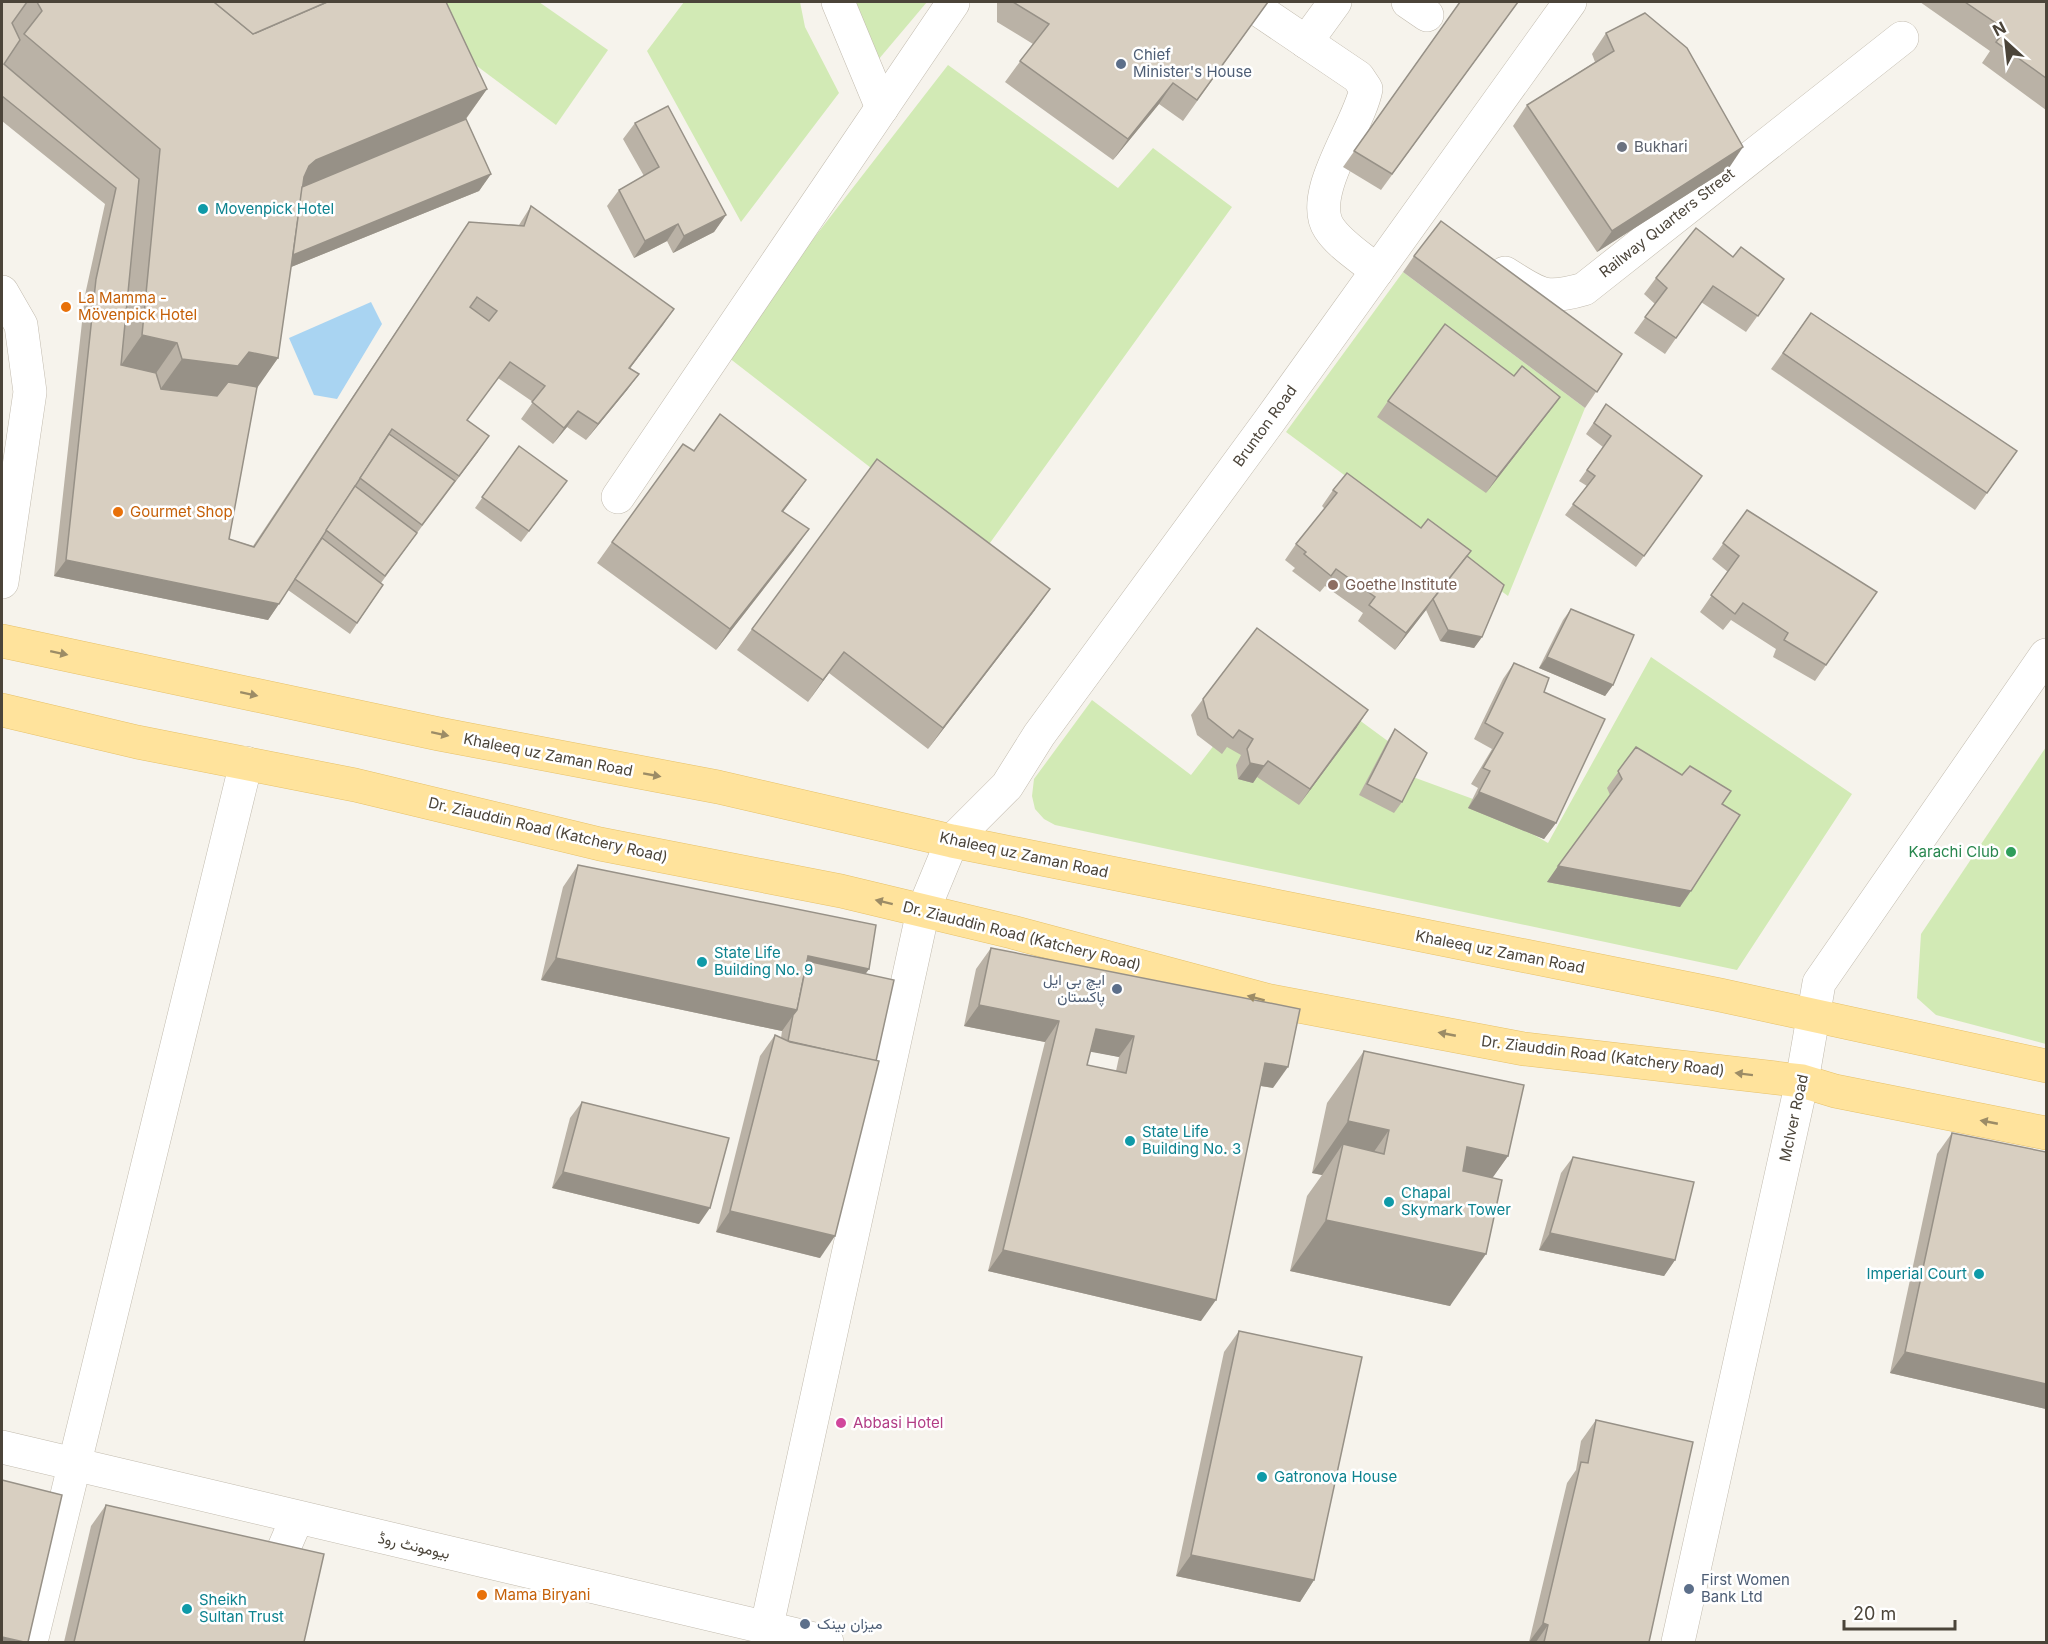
<svg xmlns="http://www.w3.org/2000/svg" width="2048" height="1644" font-family="Inter,Vazirmatn,sans-serif">
<style>
.green{fill:#d2eab5}
.water{fill:#a9d4f2}
.lines{fill:none;stroke-linecap:round;stroke-linejoin:round}
.minor-casing{stroke:#c2bbae;stroke-width:34}
.major-casing{stroke:#e6c16a;stroke-width:34}
.minor{stroke:#fff;stroke-width:33}
.major{stroke:#ffe39c;stroke-width:33}
.wall{fill:#bab2a6;fill-rule:evenodd}
.shaded-wall{fill:#979187}
.building{fill:#d8cfc1;stroke:#979187;stroke-width:1.5;fill-rule:evenodd}
.oneway{fill:#9c8c66}
.service-dot{fill:#5c6f8a;stroke:#fff;stroke-width:2}
.worship-dot{fill:#6b7280;stroke:#fff;stroke-width:2}
.culture-dot{fill:#0f9aa8;stroke:#fff;stroke-width:2}
.food-dot{fill:#e8710a;stroke:#fff;stroke-width:2}
.education-dot{fill:#8d6e63;stroke:#fff;stroke-width:2}
.leisure-dot{fill:#2e9e5b;stroke:#fff;stroke-width:2}
.hotel-dot{fill:#d1479c;stroke:#fff;stroke-width:2}
.labels{text-anchor:middle;stroke-width:5;stroke-linejoin:round;paint-order:stroke}
.service-label{font-size:15px;fill:#4e5e75;stroke:#fff;text-anchor:start}
.worship-label{font-size:15px;fill:#5b616d;stroke:#fff;text-anchor:start}
.culture-label{font-size:15px;fill:#0d838f;stroke:#fff;text-anchor:start}
.street-label{font-size:15px;fill:#4b4439;stroke:#fff}
.food-label{font-size:15px;fill:#c56008;stroke:#fff;text-anchor:start}
.education-label{font-size:15px;fill:#785e54;stroke:#fff;text-anchor:start}
.leisure-label{font-size:15px;fill:#27864d;stroke:#fff;text-anchor:end}
.hotel-label{font-size:15px;fill:#b23c85;stroke:#fff;text-anchor:start}
</style>
<rect width="100%" height="100%" fill="#f6f3ec"/>
<g class="green">
<path d="M396,2H539L608,50L556,125L394,4Z"/>
<path d="M684,2H800L805,27L839,93L741,222L647,51Z"/>
<path d="M849,2H927L878,60Z"/>
<path d="M948,65L1118,188L1153,148L1232,207L982,554L724,354Z"/>
<path d="M1403,272L1585,408L1508,596L1286,432Z"/>
<path d="M1651,657L1852,794L1737,970L1055,825L1044,819L1035,809L1032,796L1034,779L1092,700L1191,775L1279,661L1419,764L1413,777L1473,799L1548,843Z"/>
<path d="M2046,747V1044L1936,1015L1917,998L1921,934Z"/>
</g>
<path class="water" d="M371,302L382,324L337,399L314,395L289,338Z"/>
<g class="lines">
<defs>
<g id="minor">
<path d="M838,2L882,108"/>
<path d="M1247,2L1358,77L1366,89C1359,126 1307,194 1329,228C1340,245 1362,258 1377,271"/>
<path d="M1408,2L1427,15"/>
<path d="M1306,42L1335,2"/>
<path d="M1505,273C1539,294 1543,301 1584,289L1902,38"/>
<path d="M2,292L21,325L30,392L2,582"/>
<path d="M618,497L953,3"/>
<path d="M2,1447L827,1642"/>
<path d="M766,1630L923,911L952,841L1007,786L1039,735L1270,420L1570,2"/>
<path d="M31,1642L246,763"/>
<path d="M261,1642L271,1578L297,1518"/>
<path d="M1678,1642L1802,1081L1819,983L2046,655"/>
</g>
<g id="major">
<path d="M2,641L439,734L718,787L952,841L1720,995L2046,1066"/>
<path d="M2,710L137,742L355,785L600,844L841,891L1012,932L1266,1000L1524,1049L1802,1081L1835,1091L2046,1133"/>
</g>
</defs>
<use href="#minor" class="minor-casing"/>
<use href="#major" class="major-casing"/>
<use href="#minor" class="minor"/>
<use href="#major" class="major"/>
</g>
<g class="wall">
<path d="M2,2H446L487,89L466,119L491,174L479,191L291,267L278,358L257,387L229,539L253,546L469,222L519,225L531,206L674,309L630,368L639,374L627,390L586,440L567,427L553,444L521,419L533,402L498,378L467,420L478,452L417,533L381,583L383,585L350,634L288,590L268,620L54,576L85,295L105,204L2,121Z"/>
<path d="M997,2H1268L1183,121L1159,104L1113,160L1005,82L1033,44L997,22Z"/>
<path d="M1460,2H1518L1381,190L1343,167Z"/>
<path d="M1920,2H2046V110L1982,63L1990,51Z"/>
<path d="M1606,33L1729,168L1597,252L1513,126L1527,105L1595,62L1592,54Z"/>
<path d="M635,123L726,215L714,232L673,253L667,241L634,258L607,206L619,190L644,176L623,139Z"/>
<path d="M1414,256L1622,354L1585,408L1403,272Z"/>
<path d="M1733,257L1784,279L1746,332L1701,302L1665,354L1634,333L1655,304L1644,294L1656,278Z"/>
<path d="M1811,313L2017,451L1975,510L1771,369Z"/>
<path d="M1514,376L1560,397L1548,413L1486,493L1377,417L1388,401Z"/>
<path d="M1606,404L1702,476L1636,567L1565,515L1587,486L1579,481L1603,447L1586,434Z"/>
<path d="M519,446L559,492L521,542L475,508Z"/>
<path d="M694,451L806,480L783,512L794,550L716,650L597,563L612,542Z"/>
<path d="M1333,490L1421,528L1467,556L1482,637L1474,648L1440,641L1426,610L1395,650L1358,621L1363,613L1325,586L1320,592L1292,571L1295,568L1285,560L1296,544L1325,509L1322,506Z"/>
<path d="M1747,510L1877,592L1815,681L1773,657L1776,649L1731,620L1723,630L1700,612L1728,572L1712,559Z"/>
<path d="M1571,609L1613,685L1605,696L1539,668L1563,620Z"/>
<path d="M1035,610L928,749L829,673L808,702L737,650L752,629Z"/>
<path d="M1514,663L1544,692L1556,823L1544,839L1468,808L1478,788L1471,784L1492,749L1474,739L1503,679Z"/>
<path d="M1203,699L1357,727L1299,805L1257,777L1253,783L1238,779L1236,765L1241,755L1227,747L1222,754L1197,735L1191,715Z"/>
<path d="M1395,729L1402,802L1394,813L1359,795L1388,740Z"/>
<path d="M1636,747L1722,804L1680,907L1547,882L1610,795L1607,788Z"/>
<path d="M578,865L869,969L865,974L820,1258L716,1232L760,1056L775,1035L781,1038L782,1031L541,980L563,887Z"/>
<path d="M991,948L1273,1088L1260,1086L1201,1321L988,1271L1045,1042L964,1026L976,969ZM1090,1051L1119,1057L1116,1071L1087,1065Z"/>
<path d="M1364,1051L1508,1156L1492,1178L1450,1306L1290,1271L1307,1196L1322,1175L1312,1173L1327,1103Z"/>
<path d="M582,1102L699,1224L552,1188L570,1118Z"/>
<path d="M1952,1133L2046,1152V1409L1890,1373L1937,1154Z"/>
<path d="M1573,1157L1675,1260L1664,1276L1539,1250L1561,1173Z"/>
<path d="M1239,1331L1314,1580L1300,1602L1176,1576L1224,1352Z"/>
<path d="M1596,1420L1649,1642H1529L1567,1483L1576,1470L1581,1441Z"/>
<path d="M106,1505L304,1642H64L91,1526Z"/>
</g>
<g class="shaded-wall">
<path d="M1173,83L1159,104L1113,160L1128,139Z"/>
<path d="M487,89L454,135L284,206L309,166L316,160Z"/>
<path d="M1743,147L1729,168L1597,252L1612,231Z"/>
<path d="M491,174L479,191L264,278L275,262Z"/>
<path d="M726,215L714,232L673,253L684,236Z"/>
<path d="M678,224L667,241L634,258L645,241Z"/>
<path d="M674,309L663,325L618,384L629,368Z"/>
<path d="M142,335L177,343L145,389L110,381Z"/>
<path d="M249,352L278,358L246,404L149,405L182,359Z"/>
<path d="M639,374L627,390L586,440L598,424Z"/>
<path d="M1560,397L1548,413L1486,493L1497,477Z"/>
<path d="M578,411L567,427L553,444L564,428Z"/>
<path d="M489,436L478,452L447,492Z"/>
<path d="M806,480L791,501L767,532L782,511Z"/>
<path d="M809,529L794,550L716,650L730,629Z"/>
<path d="M66,560L279,604L268,620L54,576Z"/>
<path d="M1050,589L1035,610L928,749L943,728Z"/>
<path d="M1433,599L1426,610L1395,650L1406,633Z"/>
<path d="M1448,630L1482,637L1474,648L1440,641Z"/>
<path d="M844,652L829,673L808,702L823,680Z"/>
<path d="M1547,657L1613,685L1605,696L1539,668Z"/>
<path d="M1368,710L1357,727L1299,805L1310,789Z"/>
<path d="M1268,761L1253,783L1238,779L1250,763Z"/>
<path d="M1479,792L1556,823L1544,839L1468,808Z"/>
<path d="M1558,866L1691,891L1680,907L1547,882Z"/>
<path d="M808,956L869,969L854,990L801,979Z"/>
<path d="M556,958L797,1010L782,1031L541,980Z"/>
<path d="M979,1005L1059,1021L1045,1042L964,1026Z"/>
<path d="M1096,1029L1134,1036L1119,1057L1081,1050Z"/>
<path d="M1265,1063L1288,1067L1273,1088L1250,1084Z"/>
<path d="M1348,1121L1389,1130L1353,1182L1343,1144L1322,1175L1312,1173Z"/>
<path d="M1467,1147L1508,1156L1471,1208L1431,1199Z"/>
<path d="M563,1172L710,1208L699,1224L552,1188Z"/>
<path d="M730,1211L835,1236L820,1258L716,1232Z"/>
<path d="M1326,1220L1486,1254L1450,1306L1290,1271Z"/>
<path d="M1550,1233L1675,1260L1664,1276L1539,1250Z"/>
<path d="M1003,1250L1216,1300L1201,1321L988,1271Z"/>
<path d="M1905,1352L2046,1384V1409L1890,1373Z"/>
<path d="M1191,1555L1314,1580L1300,1602L1176,1576Z"/>
<path d="M1543,1623L1548,1625L1536,1642H1529Z"/>
<path d="M2,1637L24,1642H2Z"/>
</g>
<g class="building">
<path d="M2,2H27L12,23L20,40L4,64L139,179L121,365L156,373L161,389L217,396L228,382L257,387L229,539L254,547L469,222L524,226L531,206L674,309L629,368L639,374L598,424L578,411L564,428L532,402L545,386L510,362L467,420L489,436L459,476L392,429L279,604L66,560L96,279L116,188L2,96ZM477,297L497,311L489,321L470,307Z"/>
<path d="M37,2H214L253,34L327,2H446L487,89L316,160L309,166L304,177L278,358L249,352L238,366L182,359L177,343L142,335L160,149L24,34L42,11Z"/>
<path d="M214,2H327L253,34Z"/>
<path d="M1013,2H1268L1197,100L1173,83L1128,139L1020,61L1049,24Z"/>
<path d="M1460,2H1518L1392,174L1354,151Z"/>
<path d="M1965,2H2046V78L1996,42L2006,30Z"/>
<path d="M1645,13L1687,48L1743,147L1612,231L1527,105L1614,51L1606,33Z"/>
<path d="M668,106L726,215L684,236L678,224L645,241L619,190L659,167L635,123Z"/>
<path d="M466,119L491,174L293,255L302,187Z"/>
<path d="M1441,221L1622,354L1597,392L1414,256Z"/>
<path d="M1696,228L1733,257L1741,247L1784,279L1758,316L1713,286L1676,338L1645,317L1667,288L1656,278Z"/>
<path d="M1811,313L2017,451L1987,493L1783,353Z"/>
<path d="M1445,324L1514,376L1522,366L1560,397L1497,477L1388,401Z"/>
<path d="M1606,404L1702,476L1644,556L1573,504L1595,476L1587,470L1611,436L1594,423Z"/>
<path d="M720,414L806,480L782,511L809,529L730,629L612,542L683,444L694,451Z"/>
<path d="M389,434L455,481L422,525L360,478Z"/>
<path d="M519,446L567,481L529,531L482,497Z"/>
<path d="M877,459L1050,589L943,728L844,652L823,680L752,629Z"/>
<path d="M1347,473L1421,528L1428,519L1471,551L1406,633L1369,605L1375,597L1336,569L1331,576L1304,554L1306,552L1296,544L1337,493L1333,490Z"/>
<path d="M355,486L417,533L385,576L326,530Z"/>
<path d="M1747,510L1877,592L1826,665L1784,640L1788,633L1743,603L1735,614L1711,595L1739,556L1723,543Z"/>
<path d="M322,538L383,585L357,623L295,579Z"/>
<path d="M1467,556L1504,585L1482,637L1448,630L1433,599Z"/>
<path d="M1571,609L1634,635L1613,685L1547,657Z"/>
<path d="M1257,628L1368,710L1310,789L1268,761L1264,766L1250,763L1247,749L1253,739L1239,730L1233,738L1208,718L1203,699Z"/>
<path d="M1514,663L1549,678L1544,692L1605,719L1556,823L1479,792L1490,771L1483,768L1503,733L1485,723Z"/>
<path d="M1395,729L1427,753L1402,802L1367,784Z"/>
<path d="M1636,747L1682,775L1690,766L1731,791L1722,804L1740,815L1691,891L1558,866L1622,779L1618,771Z"/>
<path d="M578,865L876,925L869,969L808,956L797,1010L556,958Z"/>
<path d="M991,948L1300,1009L1288,1067L1265,1063L1216,1300L1003,1250L1059,1021L979,1005ZM1096,1029L1134,1036L1126,1073L1087,1065Z"/>
<path d="M807,961L894,980L876,1061L788,1041L793,1015L797,1010Z"/>
<path d="M775,1035L790,1042L879,1061L835,1236L730,1211Z"/>
<path d="M1364,1051L1524,1085L1508,1156L1467,1147L1463,1171L1502,1180L1486,1254L1326,1220L1343,1144L1384,1154L1389,1130L1348,1121Z"/>
<path d="M582,1102L729,1138L710,1208L563,1172Z"/>
<path d="M1952,1133L2046,1152V1384L1905,1352Z"/>
<path d="M1573,1157L1694,1182L1675,1260L1550,1233Z"/>
<path d="M1239,1331L1362,1357L1314,1580L1191,1555Z"/>
<path d="M1596,1420L1693,1442L1649,1642H1544L1548,1625L1543,1623L1581,1462L1588,1463Z"/>
<path d="M2,1480L62,1495L28,1642H24L2,1637Z"/>
<path d="M106,1505L324,1554L304,1642H74Z"/>
</g>
<defs><path id="oneway-solid" d="M-6-.8H1V-3.2L6.5 0L1 3.2V.8H-6Z" transform="scale(1.5)"/></defs>
<g class="oneway">
<use href="#oneway-solid" transform="translate(59 653) rotate(12)"/>
<use href="#oneway-solid" transform="translate(249 694) rotate(12)"/>
<use href="#oneway-solid" transform="translate(440 734) rotate(12)"/>
<use href="#oneway-solid" transform="translate(652 775) rotate(10)"/>
<use href="#oneway-solid" transform="translate(884 902) rotate(-166)"/>
<use href="#oneway-solid" transform="translate(1256 998) rotate(-165)"/>
<use href="#oneway-solid" transform="translate(1447 1034) rotate(-169)"/>
<use href="#oneway-solid" transform="translate(1744 1074) rotate(-173)"/>
<use href="#oneway-solid" transform="translate(1989 1122) rotate(-169)"/>
</g>
<g class="service-dot">
<circle cx="1121" cy="64" r="6"/>
<circle cx="1117" cy="989" r="6"/>
<circle cx="1689" cy="1589" r="6"/>
<circle cx="805" cy="1624" r="6"/>
</g>
<circle class="worship-dot" cx="1622" cy="147" r="6"/>
<g class="culture-dot">
<circle cx="203" cy="209" r="6"/>
<circle cx="702" cy="962" r="6"/>
<circle cx="1130" cy="1141" r="6"/>
<circle cx="1389" cy="1202" r="6"/>
<circle cx="1979" cy="1274" r="6"/>
<circle cx="1262" cy="1477" r="6"/>
<circle cx="187" cy="1609" r="6"/>
</g>
<g class="food-dot">
<circle cx="66" cy="307" r="6"/>
<circle cx="118" cy="512" r="6"/>
<circle cx="482" cy="1595" r="6"/>
</g>
<circle class="education-dot" cx="1333" cy="585" r="6"/>
<circle class="leisure-dot" cx="2011" cy="852" r="6"/>
<circle class="hotel-dot" cx="841" cy="1423" r="6"/>
<g class="labels">
<g class="service-label">
<text x="1133" y="60">Chief<tspan x="1133" dy="17">Minister's House</tspan></text>
<text x="1105" y="985" text-anchor="end">ایچ بی ایل<tspan x="1105" dy="17">پاکستان</tspan></text>
<text x="1701" y="1585">First Women<tspan x="1701" dy="17">Bank Ltd</tspan></text>
<text x="817" y="1629">میزان بینک</text>
</g>
<g class="worship-label">
<text x="1634" y="152">Bukhari</text>
</g>
<g class="culture-label">
<text x="215" y="214">Movenpick Hotel</text>
<text x="714" y="958">State Life<tspan x="714" dy="17">Building No. 9</tspan></text>
<text x="1142" y="1137">State Life<tspan x="1142" dy="17">Building No. 3</tspan></text>
<text x="1401" y="1198">Chapal<tspan x="1401" dy="17">Skymark Tower</tspan></text>
<text x="1967" y="1279" text-anchor="end">Imperial Court</text>
<text x="1274" y="1482">Gatronova House</text>
<text x="199" y="1605">Sheikh<tspan x="199" dy="17">Sultan Trust</tspan></text>
</g>
<g class="street-label">
<text transform="translate(1667 223) rotate(-38)" y="5">Railway Quarters Street</text>
<text transform="translate(1265 426) rotate(-54)" y="5">Brunton Road</text>
<text transform="translate(548 755) rotate(11)" y="5">Khaleeq uz Zaman Road</text>
<text transform="translate(548 830) rotate(13)" y="5">Dr. Ziauddin Road (Katchery Road)</text>
<text transform="translate(1024 855) rotate(12)" y="5">Khaleeq uz Zaman Road</text>
<text transform="translate(1022 936) rotate(14)" y="5">Dr. Ziauddin Road (Katchery Road)</text>
<text transform="translate(1500 952) rotate(11)" y="5">Khaleeq uz Zaman Road</text>
<text transform="translate(1603 1056) rotate(7)" y="5">Dr. Ziauddin Road (Katchery Road)</text>
<text transform="translate(1794 1118) rotate(-78)" y="5">Mclver Road</text>
<text transform="translate(414 1546) rotate(13)" y="5">بیومونٹ روڈ</text>
</g>
<g class="food-label">
<text x="78" y="303">La Mamma -<tspan x="78" dy="17">Mövenpick Hotel</tspan></text>
<text x="130" y="517">Gourmet Shop</text>
<text x="494" y="1600">Mama Biryani</text>
</g>
<g class="education-label">
<text x="1345" y="590">Goethe Institute</text>
</g>
<g class="leisure-label">
<text x="1999" y="857">Karachi Club</text>
</g>
<g class="hotel-label">
<text x="853" y="1428">Abbasi Hotel</text>
</g>
</g>
<rect width="2048" height="1644" fill="none" stroke="#4b4439" stroke-width="6"/>
<g transform="translate(2006 42) rotate(333)" stroke="#ffffff" stroke-width="4.5" paint-order="stroke">
<path d="M0-4.5L10 22L0 15L-10 22Z" fill="#4b4439"/>
<text y="-9" font-size="16" font-weight="bold" text-anchor="middle" fill="#4b4439">N</text>
</g>
<path d="M1844 1620v9h111v-9" fill="none" stroke="#4b4439" stroke-width="3"/>
<text x="1853" y="1620" font-size="18" fill="#4b4439" stroke="#ffffff" stroke-width="4.5" paint-order="stroke">20 m</text>
</svg>
